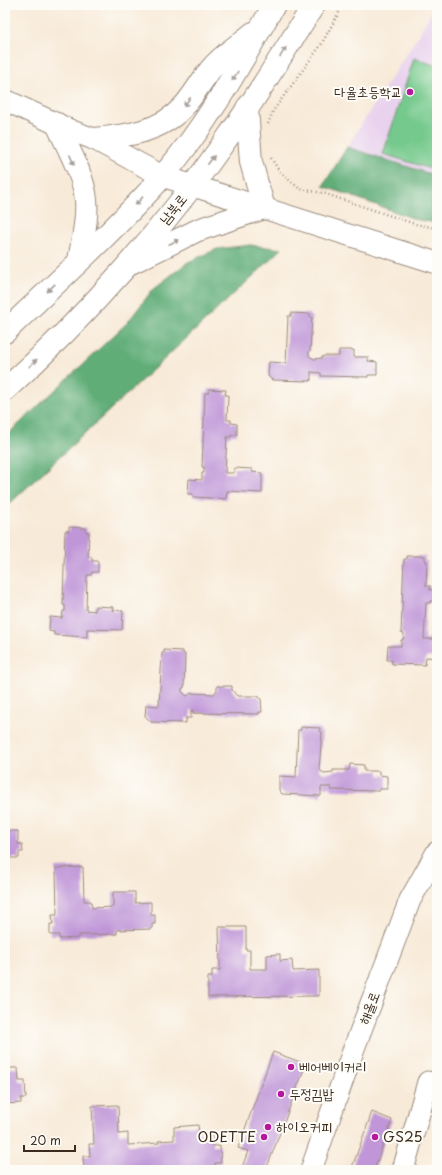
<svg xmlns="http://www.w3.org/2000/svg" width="442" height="1175" font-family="'Playpen Sans','Poor Story',sans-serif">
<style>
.built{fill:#e9d2ee}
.green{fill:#75c98c;stroke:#587a55}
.forest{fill:#60ad78;stroke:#4e6c4b}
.building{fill:#c096d8}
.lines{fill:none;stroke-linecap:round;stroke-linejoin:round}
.minor-casing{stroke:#9a8a7b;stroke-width:23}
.major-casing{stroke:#9a8a7b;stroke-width:24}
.path{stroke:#9a8a7b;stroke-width:2.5;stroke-dasharray:1 3;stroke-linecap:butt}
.minor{stroke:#fff;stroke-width:21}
.major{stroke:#fff;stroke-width:22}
.oneway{fill:#a79f9a}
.poi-dot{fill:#b5179e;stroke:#fdfcf7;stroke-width:1.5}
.labels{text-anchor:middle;stroke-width:4;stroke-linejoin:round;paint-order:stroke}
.poi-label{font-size:14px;fill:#3b2a1e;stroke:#fdfcf7;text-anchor:start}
.street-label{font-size:14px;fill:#3b2a1e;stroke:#fdfcf7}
</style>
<rect width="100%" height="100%" fill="#fdfcf7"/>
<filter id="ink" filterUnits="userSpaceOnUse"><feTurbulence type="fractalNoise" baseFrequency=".025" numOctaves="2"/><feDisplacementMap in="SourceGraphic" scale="8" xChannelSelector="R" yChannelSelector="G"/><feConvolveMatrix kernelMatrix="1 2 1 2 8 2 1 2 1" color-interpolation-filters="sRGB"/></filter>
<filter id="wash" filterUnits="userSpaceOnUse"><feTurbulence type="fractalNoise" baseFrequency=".012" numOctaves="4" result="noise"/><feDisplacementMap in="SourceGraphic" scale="16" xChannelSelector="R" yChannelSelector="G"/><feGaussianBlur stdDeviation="0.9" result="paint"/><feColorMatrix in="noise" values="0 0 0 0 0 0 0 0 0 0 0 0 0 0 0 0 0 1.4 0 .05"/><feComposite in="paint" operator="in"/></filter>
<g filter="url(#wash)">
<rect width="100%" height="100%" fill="#f8ead8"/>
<path class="built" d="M435,5H437V176L347,147L418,36Z"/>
<path class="green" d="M414,58L437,66V171L383,154Z"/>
<g class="forest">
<path d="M347,147L437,176V223L418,220L323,186Z"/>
<path d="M250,245L282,249L5,508V437L128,322L153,289L188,262L217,249Z"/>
</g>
<g id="blocks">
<g class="building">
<path d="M291,313L310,314V317H312L310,351H309V356L314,359L322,358L323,356H339V350H354V357H368V361L377,362V375H368V377L321,376V373L311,372V381L272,380L268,376L269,362L286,363L288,316H291Z"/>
<path d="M209,389L226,390L225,395H228L227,420H231V423L237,424V435H231V437H227L225,473H234V468L252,469V472L262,473V493L227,491L226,499L193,497V494H188L189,479L202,480V473H204V467H202L205,393H208Z"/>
<path d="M69,527L86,528V532H89L88,557H92V561H98V572H92L91,575H87L86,610L95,611V606L113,607L112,610L123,611L122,630L87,629V637L54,635V632L49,631L50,617L62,618L63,611H65V605H63L65,531H69Z"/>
<path d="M407,556H425V561H427L426,586H430V590H437L436,601H430V603H426L424,639H433V635H437V658L426,657L425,665L392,664V660H387L388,646H401V640H403L404,634L401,633L404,559H407Z"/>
<path d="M164,650L183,651V654H185L184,688H182V692L187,696L191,693L214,694L217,690V686H232V690L237,696H259V698L261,699L262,712H259V714L193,713V710H191V718H186V723L151,722L145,716L146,705L159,706L162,653H164Z"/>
<path d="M301,727L320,728V731L322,732L319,770L324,773L333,772V770H349L350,764L364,765V771H379V775L387,776V789H379V791L331,790V787H321V796L282,794L279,790V776L296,777L298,730H301Z"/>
<path d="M5,831H18V844H22L23,852H19V858H5Z"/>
<path d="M83,867L84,901H91L92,908L113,907V892H135V903L151,902V915H155V924H152V929L117,930V934L79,935V938L59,939V935H50V924H53L52,915H57L56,868Z"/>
<path d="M219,927H246V950H250V969H267V955L280,954V961L292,960L293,971L319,970V996L208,997V977H212V970H220Z"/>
<path d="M273,1052L306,1064L266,1170H241L248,1151L238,1148Z"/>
<path d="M5,1068H18L19,1081H25L26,1098H21V1103L5,1104Z"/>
<path d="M118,1105L119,1134L128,1133V1145L159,1143L158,1141L174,1140V1127L198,1125L199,1134L213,1133V1146H220L221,1163H215V1168L176,1170H84L83,1156H90L89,1144H94L92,1106Z"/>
<path d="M372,1112L392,1120L376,1165L374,1170H351Z"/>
</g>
</g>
</g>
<g filter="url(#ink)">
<use href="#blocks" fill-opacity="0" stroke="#9a8a7b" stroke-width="1"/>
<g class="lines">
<defs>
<g id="minor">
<path d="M5,100L72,131L94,139L162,176L437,263"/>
<path d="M311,1170L353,1051L410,900L437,852"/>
<path d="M403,1170L428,1082"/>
</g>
<g id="major">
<path d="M57,124C67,146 84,176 86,200C88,220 82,241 79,261"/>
<path d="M94,139C126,136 161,132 184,106C194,95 201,81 211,69C222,55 239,45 253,33"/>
<path d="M133,262L198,230L264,208L251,162L247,108"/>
<path d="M5,332C58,281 113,232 162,177C207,125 240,65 274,5"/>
<path d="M5,390C86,317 166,226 228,137C259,94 285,49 314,5"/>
</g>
</defs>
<use href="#minor" class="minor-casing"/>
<use href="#major" class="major-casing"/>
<g class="path">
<path d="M268,124L273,111L321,45L343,5"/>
<path d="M271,158L280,172L300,189L323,193L415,224L437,228"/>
</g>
<use href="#minor" class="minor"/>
<use href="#major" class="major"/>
</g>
<defs><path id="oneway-solid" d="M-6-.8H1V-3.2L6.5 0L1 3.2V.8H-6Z"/></defs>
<g class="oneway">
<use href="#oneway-solid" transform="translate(283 52) rotate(-58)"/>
<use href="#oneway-solid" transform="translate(235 76) rotate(122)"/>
<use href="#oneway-solid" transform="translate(187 102) rotate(127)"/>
<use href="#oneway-solid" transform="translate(72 160) rotate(67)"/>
<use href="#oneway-solid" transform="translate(211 160) rotate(-53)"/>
<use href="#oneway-solid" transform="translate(139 201) rotate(133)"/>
<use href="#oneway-solid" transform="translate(174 242) rotate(-25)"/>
<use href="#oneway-solid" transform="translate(51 288) rotate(136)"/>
<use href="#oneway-solid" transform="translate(33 363) rotate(-45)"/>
</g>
</g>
<g class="poi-dot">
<circle cx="410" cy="92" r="4"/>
<circle cx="291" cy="1067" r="4"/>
<circle cx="281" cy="1094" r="4"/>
<circle cx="268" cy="1127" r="4"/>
<circle cx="264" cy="1137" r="4"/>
<circle cx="375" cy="1137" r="4"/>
</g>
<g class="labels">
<g class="poi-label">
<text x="402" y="97" text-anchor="end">다율초등학교</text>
<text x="299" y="1072">베어베이커리</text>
<text x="289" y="1099">두정김밥</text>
<text x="276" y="1132">하이오커피</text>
<text x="256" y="1142" text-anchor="end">ODETTE</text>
<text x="383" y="1142">GS25</text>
</g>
<g class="street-label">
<text transform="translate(173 209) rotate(-51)" y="5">남북로</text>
<text transform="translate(369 1008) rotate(-69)" y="5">해올로</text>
</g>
</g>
<rect width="442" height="1175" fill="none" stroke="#fdfcf7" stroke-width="20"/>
<path d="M24 1145v6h51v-6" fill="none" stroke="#3b2a1e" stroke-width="2"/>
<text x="30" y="1145" font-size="12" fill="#3b2a1e" stroke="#fdfcf7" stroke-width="3" paint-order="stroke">20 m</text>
</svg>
